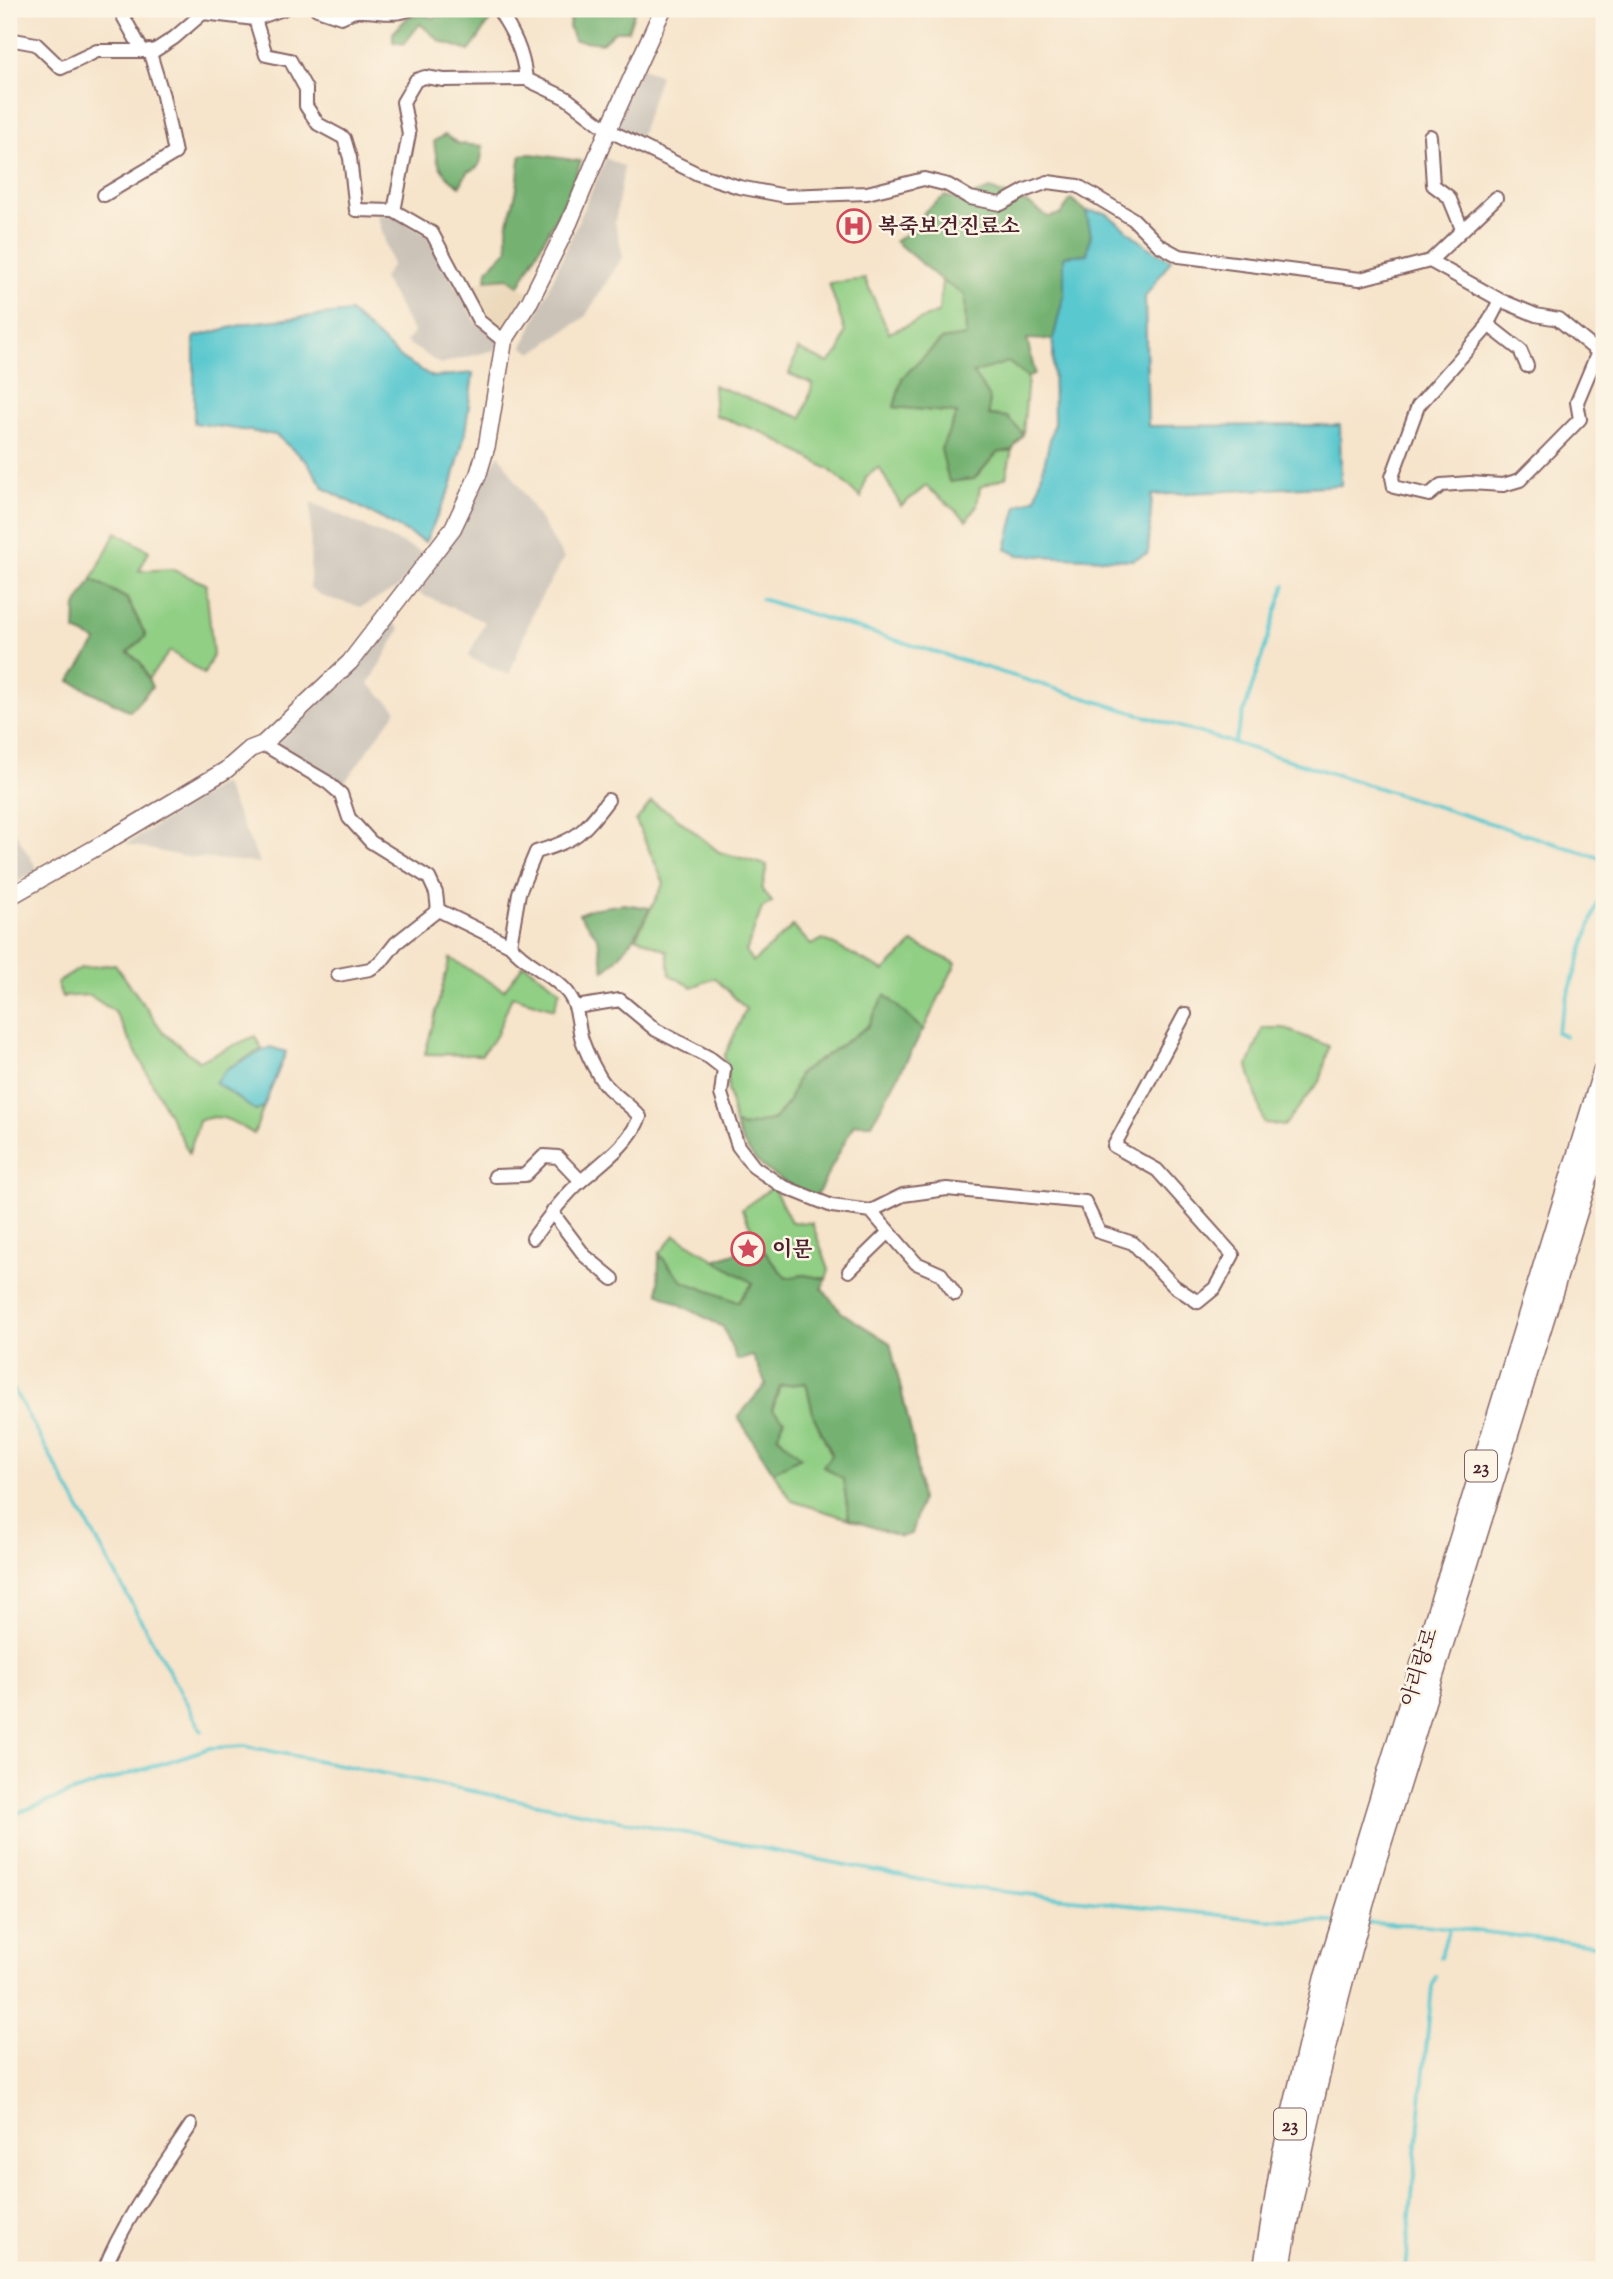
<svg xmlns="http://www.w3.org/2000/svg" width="1613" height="2279" font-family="'Sorts Mill Goudy','Noto Serif KR',serif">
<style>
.built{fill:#ecd8ba}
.industrial{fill:#cbc3b8}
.green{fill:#91cf85;stroke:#6e7758;stroke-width:2}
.forest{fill:#74b272;stroke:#5f684e;stroke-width:2}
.water{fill:#5ac8cf;stroke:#52747d;stroke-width:2}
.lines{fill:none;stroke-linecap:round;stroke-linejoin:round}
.stream{stroke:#5ac8cf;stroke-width:3.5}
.minor-casing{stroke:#866463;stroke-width:16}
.tertiary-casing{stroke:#866463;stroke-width:19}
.trunk-casing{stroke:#866463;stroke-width:24}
.minor{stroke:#fff;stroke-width:12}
.tertiary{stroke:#fff;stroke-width:16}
.trunk{stroke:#fff;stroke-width:21}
.labels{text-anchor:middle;stroke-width:5;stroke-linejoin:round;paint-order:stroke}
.shield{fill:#fcf5e5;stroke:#7f5f63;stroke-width:2}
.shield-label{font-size:19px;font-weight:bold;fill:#4a1f2b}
.poi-label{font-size:21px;font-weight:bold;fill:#4a1f2b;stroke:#fcf5e5;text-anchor:start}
.street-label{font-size:21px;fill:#4a1f2b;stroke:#fcf5e5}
</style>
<rect width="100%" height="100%" fill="#fcf5e5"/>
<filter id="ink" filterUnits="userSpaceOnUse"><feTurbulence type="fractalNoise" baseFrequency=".0143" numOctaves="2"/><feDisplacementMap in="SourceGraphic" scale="14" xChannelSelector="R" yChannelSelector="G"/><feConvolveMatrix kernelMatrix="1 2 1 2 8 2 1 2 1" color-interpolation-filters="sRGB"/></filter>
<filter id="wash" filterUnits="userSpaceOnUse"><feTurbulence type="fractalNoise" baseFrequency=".00686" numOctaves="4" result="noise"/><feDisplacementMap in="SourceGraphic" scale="28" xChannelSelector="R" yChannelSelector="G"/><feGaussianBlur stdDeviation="1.57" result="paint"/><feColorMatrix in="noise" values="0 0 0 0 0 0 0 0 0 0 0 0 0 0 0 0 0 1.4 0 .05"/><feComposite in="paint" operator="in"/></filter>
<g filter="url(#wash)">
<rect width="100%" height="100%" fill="#f6e4cb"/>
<path class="built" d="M508,278L528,293L503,334L482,318L467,286L486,280Z"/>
<g class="industrial">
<path d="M640,67L660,75L640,137H634L613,128Z"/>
<path d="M606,158L624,167L615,223L623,256L585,317L532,353L523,347Z"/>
<path d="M377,215H395L428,236L477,324L503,334L495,350L440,364L406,342L414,333L383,278L392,265Z"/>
<path d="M499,454L564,558L533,612L509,675L468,657L485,622L418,593Z"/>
<path d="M311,502L423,553L398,588L361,607L324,597L310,588Z"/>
<path d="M390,620L400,629L369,684L397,710L342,786L276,744L349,676Z"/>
<path d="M223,783L260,863L186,857L126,844Z"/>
<path d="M9,823L38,870L9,886Z"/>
</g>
<g class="green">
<path d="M865,279L889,333L939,312L942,281L965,295L966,336L941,340L902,378L894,407L958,413L941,449L974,479L997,453L1012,450L1006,477L980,487L977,505L967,520L926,486L901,506L879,467L866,477L861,498L830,470L764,433L715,415L713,385L802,418L813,384L789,374L798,349L828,363L840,351L845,332L829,283Z"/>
<path d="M1008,361L1028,377L1023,434L1007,417L989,415L972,373Z"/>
<path d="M116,532L149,551L139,571L171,569L206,584L213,655L204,674L170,651L148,679L141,663L128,652L146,636L128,599L92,579Z"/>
<path d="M651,802L671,813L719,852L767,865L762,890L772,902L762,908L746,952L753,962L793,926L811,945L823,939L884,971L913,943L956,963L923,1030L885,995L867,1027L799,1074L789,1101L774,1119L743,1127L735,1124L728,1090V1069L724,1057L746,1009L715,978L692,987L670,975L667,951L636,937L664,883L636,821Z"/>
<path d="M450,958L504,990L524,964L560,990L554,1009L512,996L496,1036L481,1055L425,1054Z"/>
<path d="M115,964L164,1033L199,1061L255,1036L262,1049L228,1068L256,1111L264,1106L254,1134C234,1123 222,1111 199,1121L189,1153L115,1012L89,995L62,997L57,983L81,968Z"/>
<path d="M1263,1028H1283L1329,1046L1321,1079L1284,1126L1264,1123L1248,1066Z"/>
<path d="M773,1187L791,1222L812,1223L829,1270L826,1279L804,1275L786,1278L759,1245L742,1209Z"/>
<path d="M675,1235L753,1283L738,1302L682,1281L659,1254Z"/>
<path d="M806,1383L814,1417L843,1479L849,1519L792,1501L773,1472L800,1456C770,1435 768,1419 780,1385Z"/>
</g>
<g class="forest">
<path d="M460,9H491L493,17C482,28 479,41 469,51L440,41L420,24L404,44L393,42V33L409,16L426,15L434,18Z"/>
<path d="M572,9H635L628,31H615L602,43L574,40L569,27Z"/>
<path d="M445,135L459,144L483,146C481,161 482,168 467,172L460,186C441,174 436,163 434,141Z"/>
<path d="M531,154L581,161L568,195L519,286L508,278L486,280L487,270L508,249C504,220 512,214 517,188C519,177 518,166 521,155Z"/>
<path d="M990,189L1029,204L1048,217L1061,214L1071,199L1086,211L1091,234L1087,254L1064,256V294L1053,340L1027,339L1035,373L1028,377L1008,362L973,373L989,396V415L1007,417L1023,434L1012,450L997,453L974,479L949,482L941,449L957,413L894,407L902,378L941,340L966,336L965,295L942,281L895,241L918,226L925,211L945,196L960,200Z"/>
<path d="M92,579L127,599L146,636L128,652L141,663L152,687L130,711L70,681L97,641L75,631L76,606Z"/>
<path d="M624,904L650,908C638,933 625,953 604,971L598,938L579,914L590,909Z"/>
<path d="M885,995L923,1030L872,1124H854L816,1197C779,1180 748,1166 735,1124L743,1127L774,1119L789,1101L799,1074L867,1027Z"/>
<path d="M759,1245L786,1278L804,1275L826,1279L822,1288L841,1312L890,1343L913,1440L921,1500L911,1534L901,1537L849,1519L843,1479L823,1466L832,1454L814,1417L806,1383L780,1386L772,1409L784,1420L777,1436L801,1457L773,1472L738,1417L766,1384L753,1356L737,1360L723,1327L658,1293L659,1254L682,1281L738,1302L753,1283L714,1260Z"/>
</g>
<g class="water">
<path d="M1086,211L1106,213L1149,248L1171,260L1145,297L1148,426L1340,425L1341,485L1152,495L1148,553L1132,560L1018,555L1006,549L1017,506L1036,498L1054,423L1053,340L1064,294V256L1087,254L1091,234Z"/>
<path d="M350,312L401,358L433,377L473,373L465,434L451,487L425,542L324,488L307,462L276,435L194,423V337L249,323Z"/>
<path d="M270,1047L286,1052L264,1106L256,1111L215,1082L228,1068Z"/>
</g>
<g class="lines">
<g class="stream">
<path d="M761,599L1302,764L1604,859"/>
<path d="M1234,743L1285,585"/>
<path d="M1565,1036L1556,1032L1604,883"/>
<path d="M9,1381L202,1731"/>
<path d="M9,1816L76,1791L210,1748L245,1746L952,1886L1266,1920L1334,1922"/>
<path d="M1367,1923L1425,1925L1604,1946"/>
<path d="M1440,1958L1449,1928"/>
<path d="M1405,2270L1432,1987L1436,1976"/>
</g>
</g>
</g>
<g filter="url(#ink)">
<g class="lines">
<defs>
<g id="minor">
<path d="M119,9L142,50"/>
<path d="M317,9L341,17C346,15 352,11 358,11C377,10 393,17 411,9"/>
<path d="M498,9C513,32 523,51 526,79L566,98L608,130L698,174L739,187L786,196L867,193L924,179L948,185L970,198L1001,204L1026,190L1048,182L1078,186L1133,219L1159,245L1179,256L1360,279L1430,261L1500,300L1536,315L1558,319L1598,352L1577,402L1580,419L1520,480L1503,485L1470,483L1441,485L1429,495L1394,487L1392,477L1418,406L1484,331L1500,300"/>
<path d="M255,19L283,9"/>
<path d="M9,23L10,9"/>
<path d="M9,39L36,44L61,68L97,51H154L174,38L203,13L255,19L266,55L290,60L306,89V106L318,124L344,138L350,158L356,210L394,211L432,233L479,321L504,341"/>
<path d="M1430,136L1433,185L1449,197L1462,229"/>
<path d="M104,195L175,153L163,96L149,50"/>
<path d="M394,211L409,134L403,102L416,80L425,77L444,80L526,79"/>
<path d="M1430,261L1496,198"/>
<path d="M1487,324L1520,350L1527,366"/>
<path d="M263,744L327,782L341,794L349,818L371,842L429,878L436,893L438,910L510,945C526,965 552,973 568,993C579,1008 577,1023 582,1040C586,1051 592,1064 598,1074C606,1091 628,1102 640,1117C629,1144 604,1161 582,1180C563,1197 548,1218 533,1238"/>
<path d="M510,945L519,893L536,852C577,840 583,833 608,800"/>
<path d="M338,975L370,969L381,962L396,943L438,910"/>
<path d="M576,1007L620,1000L656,1030L710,1058L724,1069L721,1094L738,1146L754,1167L782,1186L832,1206L871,1211L903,1195L947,1189L1085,1202L1099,1232L1133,1243L1174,1286L1198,1302L1215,1288L1233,1255L1157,1170L1114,1146L1185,1014"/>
<path d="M495,1176L525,1175L544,1156L558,1157L581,1181"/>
<path d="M871,1211L916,1263L941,1274L955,1294"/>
<path d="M552,1212L585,1256L613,1279"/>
<path d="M849,1271L889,1232"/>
<path d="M104,2270C125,2218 160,2172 191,2125"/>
</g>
<path id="tertiary" d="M9,897L104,843L226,770L250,749L263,744L350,662L453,528L478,475L487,445L504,341L530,301L569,223L608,130L663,9"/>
<g id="trunk">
<path d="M1264,2270L1283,2155L1325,1979L1604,1071"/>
<path d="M1279,2270C1303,2132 1336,1996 1375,1861L1604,1123"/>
</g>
</defs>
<use href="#minor" class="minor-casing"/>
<use href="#tertiary" class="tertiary-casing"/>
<use href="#trunk" class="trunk-casing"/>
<use href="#minor" class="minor"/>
<use href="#tertiary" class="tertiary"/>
<use href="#trunk" class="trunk"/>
</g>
</g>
<defs>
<symbol id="hospital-ring" viewBox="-11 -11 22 22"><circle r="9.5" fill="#fcf5e5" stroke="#d1495b" stroke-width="1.5"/><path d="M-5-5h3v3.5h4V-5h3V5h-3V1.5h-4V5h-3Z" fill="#d1495b"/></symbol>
<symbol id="sight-ring" viewBox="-11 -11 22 22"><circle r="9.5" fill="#fcf5e5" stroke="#d1495b" stroke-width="1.5"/><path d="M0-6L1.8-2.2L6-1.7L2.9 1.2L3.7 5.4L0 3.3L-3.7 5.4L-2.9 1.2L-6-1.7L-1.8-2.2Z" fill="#d1495b"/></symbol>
</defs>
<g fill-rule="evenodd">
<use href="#hospital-ring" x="835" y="207" width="38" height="38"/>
<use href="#sight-ring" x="729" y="1230" width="38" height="38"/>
</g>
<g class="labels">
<g class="shield">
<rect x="1465" y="1450.5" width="32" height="31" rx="5"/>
<rect x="1274" y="2108.5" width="32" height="31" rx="5"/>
</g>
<g class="shield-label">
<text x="1481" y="1473">23</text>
<text x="1290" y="2131">23</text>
</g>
<g class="poi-label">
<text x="878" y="233">복죽보건진료소</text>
<text x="772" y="1256">이문</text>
</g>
<g class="street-label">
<text transform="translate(1419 1667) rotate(-73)" y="7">아리랑로</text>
</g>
</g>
<rect width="1613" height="2279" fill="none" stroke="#fcf5e5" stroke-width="35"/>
</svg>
